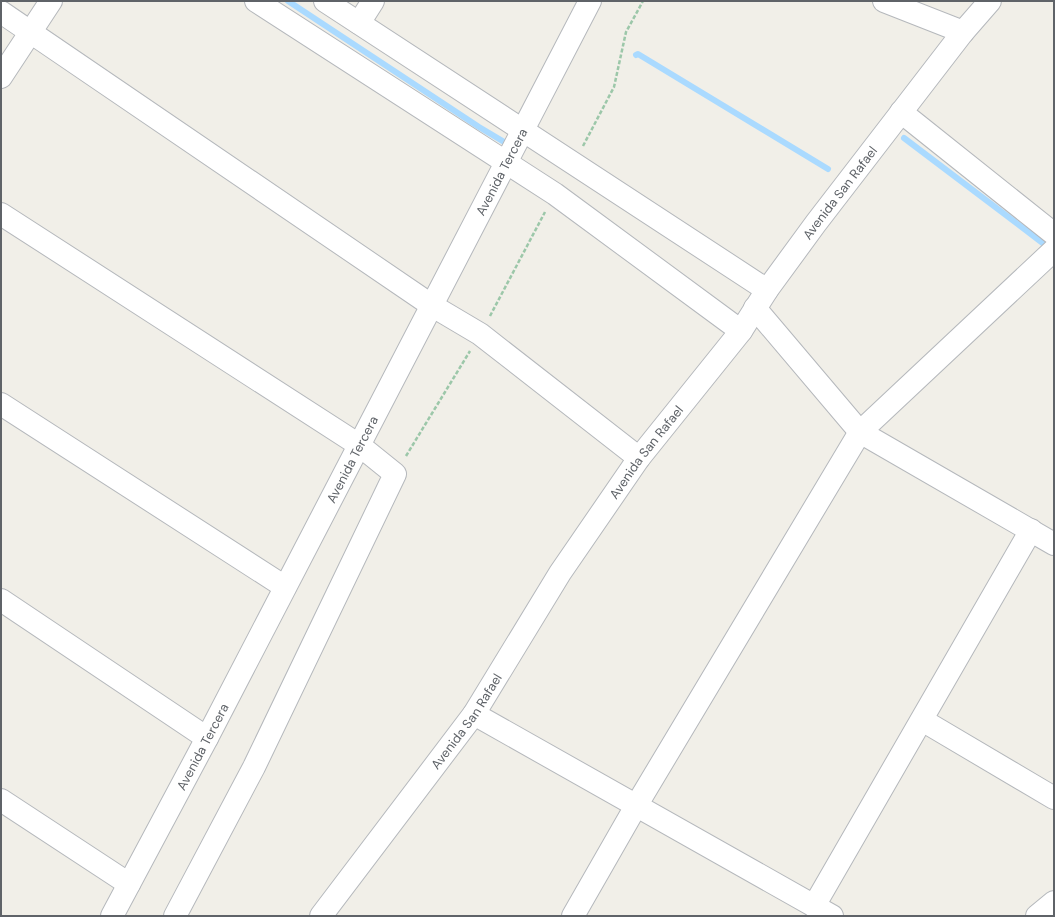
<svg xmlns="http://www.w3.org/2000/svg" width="1055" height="917" font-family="'DM Sans',sans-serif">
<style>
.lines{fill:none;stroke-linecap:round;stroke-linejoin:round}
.stream{stroke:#aadaff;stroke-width:6}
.minor-casing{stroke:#b5b8bc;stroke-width:24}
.path{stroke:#9cc7a9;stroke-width:2.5;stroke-dasharray:4 2;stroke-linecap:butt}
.minor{stroke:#fff;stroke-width:22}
.labels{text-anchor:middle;stroke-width:3;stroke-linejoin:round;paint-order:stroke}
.street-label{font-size:13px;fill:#5f6368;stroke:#fff}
</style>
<rect width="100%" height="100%" fill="#f1efe8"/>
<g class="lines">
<g class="stream">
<path d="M288,1L479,127L509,145"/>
<path d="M636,55L638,54L828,169"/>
<path d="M904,138L1044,244"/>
</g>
<defs>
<g id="minor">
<path d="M256,1L555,194L741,331"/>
<path d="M325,1L767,290"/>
<path d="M884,1L963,32"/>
<path d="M1,12L431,305L480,334L639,458"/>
<path d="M359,23L373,1"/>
<path d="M1,77L51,1"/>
<path d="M901,112L1054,234"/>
<path d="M1,214L359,445L395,474L254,767L175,916"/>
<path d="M755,308L860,432L1054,544"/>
<path d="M1,404L285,587"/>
<path d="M1,600L207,738"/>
<path d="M474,714L832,916"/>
<path d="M922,720L1054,798"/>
<path d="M1,800L129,884"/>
<path d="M814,906L1031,530"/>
<path id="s1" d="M112,916L207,738L590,1"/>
<path id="s2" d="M321,916L474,714L560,573L639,458L741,331L767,290L816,223L963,32L990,1"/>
<path d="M573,916L636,806L860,432L1054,250"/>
<path d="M1037,916L1054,902"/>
</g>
</defs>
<use href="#minor" class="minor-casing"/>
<g class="path">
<path d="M583,146L614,87L626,32L643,1"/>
<path d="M490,316L545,212"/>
<path d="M406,456L470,351"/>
</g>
<use href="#minor" class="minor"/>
</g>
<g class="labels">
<g class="street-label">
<text dy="5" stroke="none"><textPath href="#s1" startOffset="840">Avenida Tercera</textPath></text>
<text dy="5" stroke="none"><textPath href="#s2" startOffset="891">Avenida San Rafael</textPath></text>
<text dy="5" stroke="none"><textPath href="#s2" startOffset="567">Avenida San Rafael</textPath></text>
<text dy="5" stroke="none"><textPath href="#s1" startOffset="516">Avenida Tercera</textPath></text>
<text dy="5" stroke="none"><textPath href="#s2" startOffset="243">Avenida San Rafael</textPath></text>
<text dy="5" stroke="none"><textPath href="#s1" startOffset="192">Avenida Tercera</textPath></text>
</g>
</g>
<rect width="1055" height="917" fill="none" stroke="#5f6368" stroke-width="4"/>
</svg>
